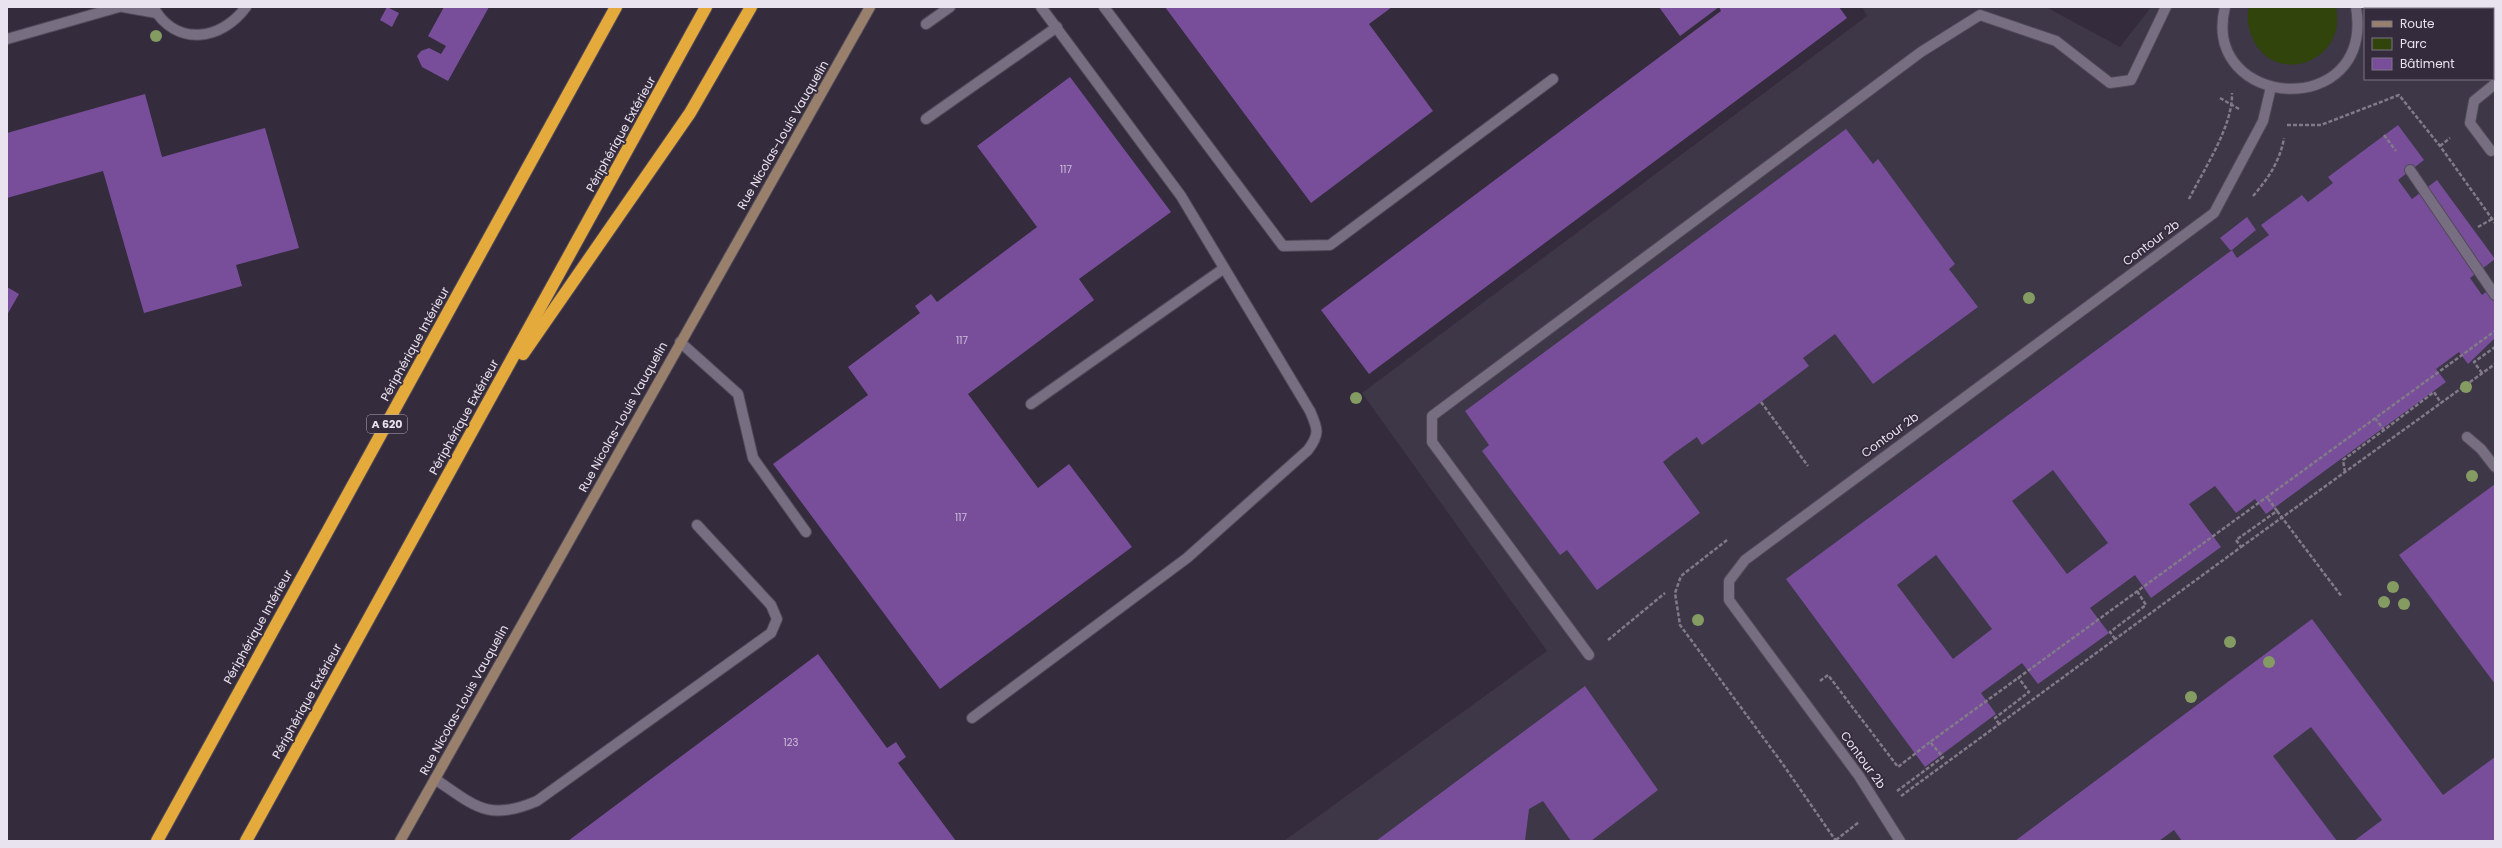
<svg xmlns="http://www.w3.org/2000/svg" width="2502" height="848" font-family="Poppins,sans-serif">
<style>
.education{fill:#3d3747;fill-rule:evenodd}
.green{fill:#30440c}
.water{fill:#001f2f}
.building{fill:#784e9a;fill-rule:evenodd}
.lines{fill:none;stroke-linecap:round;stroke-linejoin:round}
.lane-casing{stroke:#514958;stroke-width:12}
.street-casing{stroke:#514958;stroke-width:12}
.secondary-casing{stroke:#514958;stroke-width:12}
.highway-casing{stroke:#514958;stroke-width:14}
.path{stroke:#827a89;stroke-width:2.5;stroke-dasharray:4 2;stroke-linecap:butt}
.lane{stroke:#786e82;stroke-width:10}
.street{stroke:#786e82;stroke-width:10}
.secondary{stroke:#98806d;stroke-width:10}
.highway{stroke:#e4aa3b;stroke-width:12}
.path-bridge{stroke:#827a89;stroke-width:2.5;stroke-dasharray:4 2;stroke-linecap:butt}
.tree{fill:#849b62}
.labels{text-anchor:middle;stroke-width:3.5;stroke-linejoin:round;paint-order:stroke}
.number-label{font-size:10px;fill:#cdbeda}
.shield{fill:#342b3c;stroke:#b3acb9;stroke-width:1}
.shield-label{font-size:11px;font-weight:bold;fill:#e9e3ef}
.street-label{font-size:12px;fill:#e9e3ef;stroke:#342b3c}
</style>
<rect width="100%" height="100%" fill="#342b3c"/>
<path class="education" d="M1862,7H2046L2120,47L2151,7H2495V841H1284L1547,651L1362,393L1867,16ZM2365,9H2493V79H2365Z"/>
<g class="green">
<path d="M2249,7H2336C2348,65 2269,88 2251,34C2248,26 2246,16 2249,7Z"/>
<path d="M2404,7H2495V67L2493,68V9H2406Z"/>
</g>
<path class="water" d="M2467,7H2495V44L2493,41V9H2469Z"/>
<g class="building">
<path d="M387,7L399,13L392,27L380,20Z"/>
<path d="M444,7H489L448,81L422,67L417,56L421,51L429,48L441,54L446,46L428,36Z"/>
<path d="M1165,7H1392L1369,24L1433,111L1311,203Z"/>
<path d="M1659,7H1839L1847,18L1369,374L1321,310L1721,11L1719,7L1680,36Z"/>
<path d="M1070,77L1171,212L1079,279L1094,300L968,394L1038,488L1069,464L1132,547L940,689L773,464L868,395L848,367L920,313L915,306L931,294L937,302L1037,227L977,146Z"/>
<path d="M145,94L162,157L265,128L299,248L236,265L242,286L144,313L103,171L7,198V133Z"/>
<path d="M2398,125L2424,160L2398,180L2412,199L2437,180L2495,259L2470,278L2482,295L2495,285V338L2468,364L2459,352L2436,369L2446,382L2266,514L2255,499L2236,513L2215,486L2189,504L2221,547L2151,598L2135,575L2090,608L2109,633L2038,684L2022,663L1981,693L1996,714L1925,767L1786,579L2232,250L2237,258L2269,235L2261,225L2302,195L2308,202L2333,183L2328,177ZM2053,470L2108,543L2067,574L2012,501ZM1936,555L1992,629L1953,659L1897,585Z"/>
<path d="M1846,129L1873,164L1878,159L1955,264L1949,269L1978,307L1873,384L1835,334L1803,358L1809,366L1761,402L1702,445L1697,437L1673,454L1663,462L1700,513L1597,590L1567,550L1560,555L1482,451L1489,445L1465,411Z"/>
<path d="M2247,217L2256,230L2232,250H2230L2220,238Z"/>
<path d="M7,287L19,294L7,315Z"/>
<path d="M2495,484V684L2399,555Z"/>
<path d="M2312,619L2443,795L2495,757V841H2354L2382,820L2311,727L2273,756L2337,841H2182L2174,830L2159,841H2015Z"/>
<path d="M818,654L887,748L896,742L906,757L898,763L956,841H568Z"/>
<path d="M1585,686L1658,790L1591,841H1571L1543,801L1529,809L1525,841H1376Z"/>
</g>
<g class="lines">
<defs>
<g id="lane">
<path d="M1104,7L1283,246L1330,245L1553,79"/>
<path d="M2225,7C2200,110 2375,122 2356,7"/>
<path d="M926,24L950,7"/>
<path d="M926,119L1057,27"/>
<path d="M680,342L738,394L753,458L806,532"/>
<path d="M1031,404L1223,269"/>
<path d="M2467,437L2481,449L2495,467"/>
<path d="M1589,655L1432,442V416L1921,52L1980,15L2056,41L2110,83L2131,80L2166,7"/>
<path d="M972,718L1187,558L1308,450C1320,434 1318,429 1310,411L1181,196L1041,7"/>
<path d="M435,779C475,806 488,822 537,801L771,633L777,619L771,605L697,525"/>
<path d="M1900,841L1859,776L1729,600V581L1745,560L2214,213L2263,121L2271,87"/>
</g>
<g id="street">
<path d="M123,7L157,13"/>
<path d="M153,7C176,47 221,41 246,7"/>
<path d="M7,39L119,7"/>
<path d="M2491,151L2470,123L2474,101L2495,84"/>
<path d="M2410,170L2495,295"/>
</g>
<path id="secondary" d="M400,841L870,7"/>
<g id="highway">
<path d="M523,354L690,113L751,7"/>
<path d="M157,841L616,7"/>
<path d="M246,841L706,7"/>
</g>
</defs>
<use href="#lane" class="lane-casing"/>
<use href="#street" class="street-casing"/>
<use href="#secondary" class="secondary-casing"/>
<use href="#highway" class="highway-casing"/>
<g class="path">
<path d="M2220,98L2239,109"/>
<path d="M2287,125H2321L2399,95L2440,146L2495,223"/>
<path d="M2384,135L2396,151"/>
<path d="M2440,146L2450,138"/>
<path d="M2253,196C2268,179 2280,161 2284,138"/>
<path d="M2189,199C2204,169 2233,126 2232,93"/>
<path d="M2478,227L2492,219"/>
<path d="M2482,373L2474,362L2495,347"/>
<path d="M1761,402L1808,466"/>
<path d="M2375,418L2384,430L2434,392L2441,403"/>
<path d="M2345,472L2343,460L2384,430"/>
<path d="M1727,540L1681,576L1675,593L1680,625L1782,763L1836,841"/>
<path d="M2241,547L2495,364"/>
<path d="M2115,639L2110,632L2146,605L2137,591"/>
<path d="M1608,640L1665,593"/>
<path d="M1820,681L1828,675L1898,767L1930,742"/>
<path d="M1999,724L1995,718L2029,692L2018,677"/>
<path d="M1897,791L1943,757L1930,742L2495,331"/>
<path d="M1901,796L2241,547L2236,540L2277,511L2267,497"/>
<path d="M1836,840L1859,822"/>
</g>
<use href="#lane" class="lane"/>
<use href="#street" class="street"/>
<use href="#secondary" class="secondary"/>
<use href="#highway" class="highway"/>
<path class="path-bridge" d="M2277,511L2342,597"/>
</g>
<g class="tree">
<circle cx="156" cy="36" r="6"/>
<circle cx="2029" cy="298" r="6"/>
<circle cx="2466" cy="387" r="6"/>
<circle cx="1356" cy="398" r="6"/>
<circle cx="2472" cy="476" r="6"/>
<circle cx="2393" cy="587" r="6"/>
<circle cx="2384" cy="602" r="6"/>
<circle cx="2404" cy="604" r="6"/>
<circle cx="1698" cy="620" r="6"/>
<circle cx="2230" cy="642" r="6"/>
<circle cx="2269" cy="662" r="6"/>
<circle cx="2191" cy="697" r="6"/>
</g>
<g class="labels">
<g class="number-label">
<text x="1066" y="173">117</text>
<text x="962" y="344">117</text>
<text x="961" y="521">117</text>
<text x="791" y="746">123</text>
</g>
<rect class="shield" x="367" y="415" width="40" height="18" rx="3"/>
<g class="shield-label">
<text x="387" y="428">A 620</text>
</g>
<g class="street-label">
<text transform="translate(621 134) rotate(-61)" y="4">Périphérique Extérieur</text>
<text transform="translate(783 135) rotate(-60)" y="4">Rue Nicolas-Louis Vauquelin</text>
<text transform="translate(2151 243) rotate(-37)" y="4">Contour 2b</text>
<text transform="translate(415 344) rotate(-61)" y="4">Périphérique Intérieur</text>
<text transform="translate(464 417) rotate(-61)" y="4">Périphérique Extérieur</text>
<text transform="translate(623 417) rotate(-61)" y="4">Rue Nicolas-Louis Vauquelin</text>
<text transform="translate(1890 435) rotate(-36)" y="4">Contour 2b</text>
<text transform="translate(258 627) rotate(-61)" y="4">Périphérique Intérieur</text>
<text transform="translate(464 700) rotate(-61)" y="4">Rue Nicolas-Louis Vauquelin</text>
<text transform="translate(307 701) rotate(-61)" y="4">Périphérique Extérieur</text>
<text transform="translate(1863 760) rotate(54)" y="4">Contour 2b</text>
</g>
</g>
<rect width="2502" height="848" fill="none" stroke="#e9e3ef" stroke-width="16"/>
<rect x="2364" y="8" width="130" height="72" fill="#342b3c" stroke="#7c7584"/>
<rect x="2372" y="21" width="20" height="6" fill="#98806d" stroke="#7c7584"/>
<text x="2400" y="28" font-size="12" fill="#e9e3ef">Route</text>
<rect x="2372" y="38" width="20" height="12" fill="#30440c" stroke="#7c7584"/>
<text x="2400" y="48" font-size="12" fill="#e9e3ef">Parc</text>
<rect x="2372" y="58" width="20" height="12" fill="#784e9a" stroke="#7c7584"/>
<text x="2400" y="68" font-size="12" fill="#e9e3ef">Bâtiment</text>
</svg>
